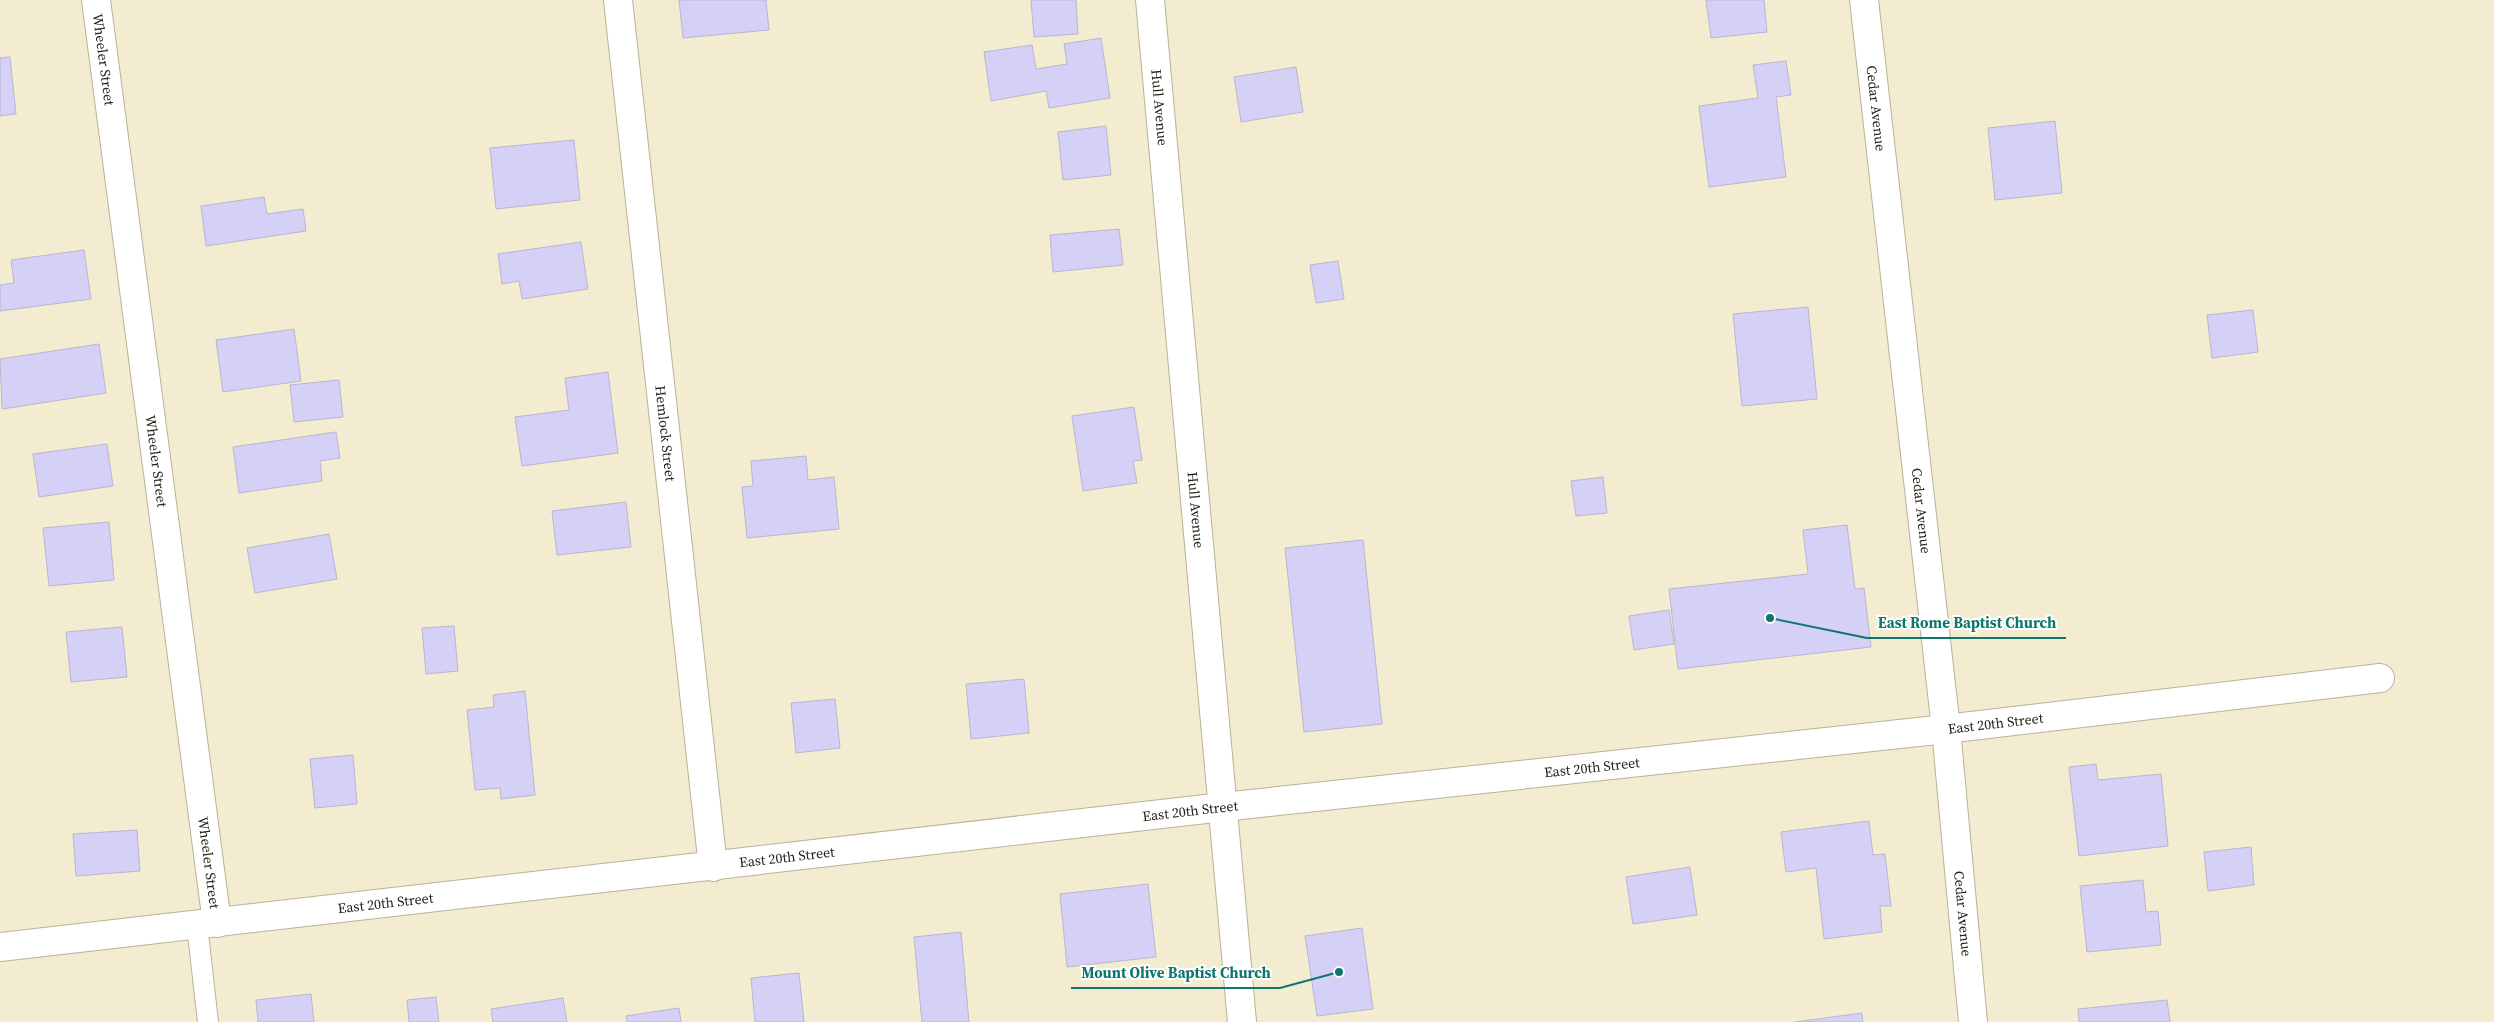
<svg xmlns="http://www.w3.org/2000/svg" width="2494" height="1022" font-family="'Source Serif 4',serif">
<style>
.building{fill:#d5d0f5;stroke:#b9b6d0}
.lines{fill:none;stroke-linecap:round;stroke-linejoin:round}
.lane-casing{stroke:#b9b297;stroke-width:22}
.street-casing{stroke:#b9b297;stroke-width:30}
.lane{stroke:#fff;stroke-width:20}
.street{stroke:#fff;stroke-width:28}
.labels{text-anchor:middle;stroke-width:4;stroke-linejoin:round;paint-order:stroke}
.street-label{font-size:14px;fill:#262319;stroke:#fff}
.leader{fill:none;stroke:#0f766e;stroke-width:2}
.callout-dot{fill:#0f766e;stroke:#fff;stroke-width:2}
.callout-label{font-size:15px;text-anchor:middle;font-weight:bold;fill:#0f766e;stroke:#fff;stroke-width:4;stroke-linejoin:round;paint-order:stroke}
</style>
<rect width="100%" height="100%" fill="#f3ecd0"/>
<g class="building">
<path d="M679,0H766L769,30L683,38Z"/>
<path d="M1031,0H1076L1078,34L1034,37Z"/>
<path d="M1706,0H1764L1767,32L1711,38Z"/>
<path d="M1101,38L1110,98L1049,108L1046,91L991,101L984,52L1032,45L1036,69L1067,64L1064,44Z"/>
<path d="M10,57L16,114L0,116V58Z"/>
<path d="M1786,61L1791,95L1776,97L1786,177L1709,187L1699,106L1758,98L1753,65Z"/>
<path d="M1296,67L1303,112L1241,122L1234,77Z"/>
<path d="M2055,121L2062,193L1995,200L1988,128Z"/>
<path d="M1106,126L1111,175L1063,180L1058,132Z"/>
<path d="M574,140L580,200L496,209L490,148Z"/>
<path d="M264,197L267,214L303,209L306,231L206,246L201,206Z"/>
<path d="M1119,229L1123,265L1053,272L1050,235Z"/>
<path d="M581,242L588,289L522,299L519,281L502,284L498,254Z"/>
<path d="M84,250L91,299L0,311V285L14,283L11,260Z"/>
<path d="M1338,261L1344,299L1316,303L1310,265Z"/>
<path d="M1808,307L1817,399L1742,406L1733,314Z"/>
<path d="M2253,310L2258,352L2212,358L2207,315Z"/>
<path d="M294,329L301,381L223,392L216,340Z"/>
<path d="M99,344L106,393L2,409L0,359Z"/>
<path d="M608,372L618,453L522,466L515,417L569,410L565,378Z"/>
<path d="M339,380L343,417L294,422L290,385Z"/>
<path d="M1134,407L1142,460L1133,461L1137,483L1083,491L1072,416Z"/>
<path d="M336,432L340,458L320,461L322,481L239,493L233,447Z"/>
<path d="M107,444L113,486L39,497L33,454Z"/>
<path d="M806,456L808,480L834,477L839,529L747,538L742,487L753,486L751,461Z"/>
<path d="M1603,477L1607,513L1576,516L1571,481Z"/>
<path d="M626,502L631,547L557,555L552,511Z"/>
<path d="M109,522L114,580L49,586L43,528Z"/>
<path d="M1847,525L1855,589L1864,588L1871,647L1678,669L1669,589L1808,574L1803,530Z"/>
<path d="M329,534L337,579L255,593L247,548Z"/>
<path d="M1363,540L1382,724L1304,732L1285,548Z"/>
<path d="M1669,610L1674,644L1634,650L1629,616Z"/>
<path d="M454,626L458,671L426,674L422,628Z"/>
<path d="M122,627L127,677L71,682L66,632Z"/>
<path d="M1024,679L1029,733L971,739L966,684Z"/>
<path d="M525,691L535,795L501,799L500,788L475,790L467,710L494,707L493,695Z"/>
<path d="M835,699L840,748L796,753L791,703Z"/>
<path d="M353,755L357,804L315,808L310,759Z"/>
<path d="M2096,764L2098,780L2161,774L2168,846L2079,856L2069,767Z"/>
<path d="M1869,821L1873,855L1885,854L1891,906H1880L1882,932L1824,939L1816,868L1786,872L1781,832Z"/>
<path d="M137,830L140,871L76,876L73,834Z"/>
<path d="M2251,847L2254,885L2208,891L2204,852Z"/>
<path d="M1690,867L1697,915L1633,924L1626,877Z"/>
<path d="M2143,880L2146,912L2158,911L2161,945L2087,952L2080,886Z"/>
<path d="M1148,884L1156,957L1067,967L1060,894Z"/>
<path d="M1362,928L1373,1009L1317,1016L1305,936Z"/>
<path d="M961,932L969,1022H922L914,937Z"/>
<path d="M799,973L804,1022H755L751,978Z"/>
<path d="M311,994L314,1022H258L256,1000Z"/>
<path d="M436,997L439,1022H409L407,1000Z"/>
<path d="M563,998L567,1022H493L491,1009Z"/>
<path d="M2167,1000L2170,1022H2079L2078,1009Z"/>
<path d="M679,1008L681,1022H627L626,1016Z"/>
<path d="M1862,1013L1863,1022H1795Z"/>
</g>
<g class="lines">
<defs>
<path id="lane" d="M197,925L208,1022"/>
<g id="street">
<path id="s1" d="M96,0L217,923"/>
<path id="s2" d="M618,0L713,867"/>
<path id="s3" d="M1150,0L1242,1022"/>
<path id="s4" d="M1864,0L1946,729L1973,1022"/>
<path id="s5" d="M0,947L1223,807L1946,729L2380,678"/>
</g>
</defs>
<use href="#lane" class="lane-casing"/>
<use href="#street" class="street-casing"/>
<use href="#lane" class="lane"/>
<use href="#street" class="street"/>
</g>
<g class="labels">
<g class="street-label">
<text dy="5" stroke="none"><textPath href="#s1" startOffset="60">Wheeler Street</textPath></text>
<text dy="5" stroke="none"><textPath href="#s3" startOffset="108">Hull Avenue</textPath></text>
<text dy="5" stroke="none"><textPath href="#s4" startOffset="109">Cedar Avenue</textPath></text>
<text dy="5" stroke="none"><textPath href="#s2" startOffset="436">Hemlock Street</textPath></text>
<text dy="5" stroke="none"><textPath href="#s1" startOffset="465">Wheeler Street</textPath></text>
<text dy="5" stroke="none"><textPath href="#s3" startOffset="512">Hull Avenue</textPath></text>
<text dy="5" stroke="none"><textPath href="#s4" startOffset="514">Cedar Avenue</textPath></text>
<text dy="5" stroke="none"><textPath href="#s5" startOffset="2008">East 20th Street</textPath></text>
<text dy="5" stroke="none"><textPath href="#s5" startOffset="1602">East 20th Street</textPath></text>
<text dy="5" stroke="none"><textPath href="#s5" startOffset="1198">East 20th Street</textPath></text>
<text dy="5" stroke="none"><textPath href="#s5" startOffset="792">East 20th Street</textPath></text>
<text dy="5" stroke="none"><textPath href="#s1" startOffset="870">Wheeler Street</textPath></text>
<text dy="5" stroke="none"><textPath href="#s5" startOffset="388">East 20th Street</textPath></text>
<text dy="5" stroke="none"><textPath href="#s4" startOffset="919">Cedar Avenue</textPath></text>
</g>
</g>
<path class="leader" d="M1770 618L1867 638H2066M1339 972L1280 988H1071"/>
<g class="callout-dot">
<circle cx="1770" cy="618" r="5"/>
<circle cx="1339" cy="972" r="5"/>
</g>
<g class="callout-label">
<text x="1967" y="628">East Rome Baptist Church</text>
<text x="1176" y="978">Mount Olive Baptist Church</text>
</g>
</svg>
